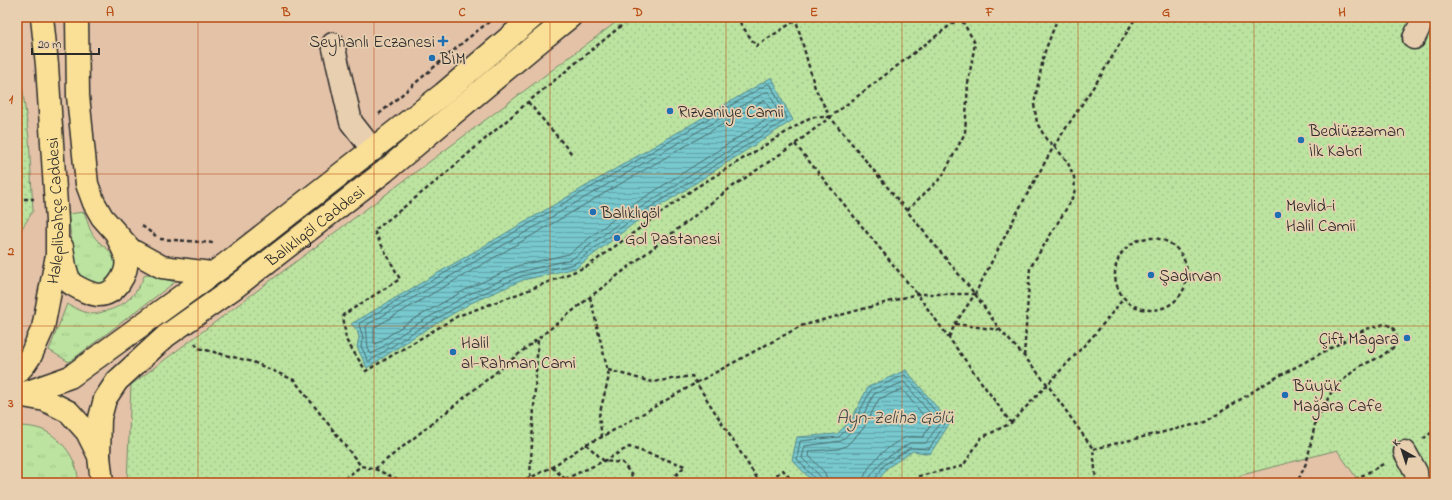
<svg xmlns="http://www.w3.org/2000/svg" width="1452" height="500" font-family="'Indie Flower',sans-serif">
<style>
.grass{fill:url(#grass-tufts);stroke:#748866}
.park{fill:url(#park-dots);stroke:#748866}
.water{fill:url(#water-rules);stroke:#598a8d}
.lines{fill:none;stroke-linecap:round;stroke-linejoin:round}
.shore{stroke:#496a6c;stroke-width:1}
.minor-casing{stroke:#2b2b2b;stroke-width:25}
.major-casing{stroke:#2b2b2b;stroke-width:25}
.path{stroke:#2b2b2b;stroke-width:2.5;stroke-dasharray:4 3;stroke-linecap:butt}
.minor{stroke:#e8cfb0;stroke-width:22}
.major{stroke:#fadf96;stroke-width:22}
.grid{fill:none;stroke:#b94e14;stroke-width:1;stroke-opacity:0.55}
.poi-dot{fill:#1f6fb2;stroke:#e8cfb0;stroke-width:1.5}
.labels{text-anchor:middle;stroke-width:3.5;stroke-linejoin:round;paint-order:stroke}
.poi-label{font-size:17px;fill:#2b2b2b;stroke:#e8cfb0;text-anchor:start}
.street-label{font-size:17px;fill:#2b2b2b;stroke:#e8cfb0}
.water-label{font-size:18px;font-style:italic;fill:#364343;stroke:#e8cfb0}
.neatline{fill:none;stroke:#b94e14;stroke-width:1.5}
.grid-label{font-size:13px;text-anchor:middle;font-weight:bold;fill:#b94e14}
</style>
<defs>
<pattern id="grass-tufts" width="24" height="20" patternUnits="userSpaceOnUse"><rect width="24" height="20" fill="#bce4a0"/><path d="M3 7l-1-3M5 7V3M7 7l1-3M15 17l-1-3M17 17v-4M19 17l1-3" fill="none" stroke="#a2c48a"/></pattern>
<pattern id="park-dots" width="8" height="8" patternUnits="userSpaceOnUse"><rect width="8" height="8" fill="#bce4a0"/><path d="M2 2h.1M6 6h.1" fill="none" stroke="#a2c48a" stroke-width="1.8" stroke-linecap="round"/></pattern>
<pattern id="water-rules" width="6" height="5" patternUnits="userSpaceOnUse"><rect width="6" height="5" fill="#77c9ce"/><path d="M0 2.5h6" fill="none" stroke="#62a3a7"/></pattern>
</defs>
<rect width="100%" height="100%" fill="#e4c2a8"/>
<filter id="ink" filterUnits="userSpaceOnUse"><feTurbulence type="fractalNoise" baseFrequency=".025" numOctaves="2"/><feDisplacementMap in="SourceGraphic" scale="8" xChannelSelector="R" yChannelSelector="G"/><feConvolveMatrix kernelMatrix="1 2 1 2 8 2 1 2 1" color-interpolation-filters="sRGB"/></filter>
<g filter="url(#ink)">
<g class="grass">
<path d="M84,212C87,220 89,229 93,235C99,245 111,248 114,260C119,283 91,293 79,274C74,265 70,227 68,214Z"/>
<path d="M145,274L175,282L69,362L49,350L67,304C75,308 84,313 93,314C97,314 102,312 106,311C126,306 138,293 145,274Z"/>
<path d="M17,426C27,426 38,427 47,432C65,442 79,463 78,483H17Z"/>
</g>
<g class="park">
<path d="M623,17H1435V483H1360L1337,450L1242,475L1218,483H127L131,385Z"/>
<path d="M17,48L29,138L33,211L17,236Z"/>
</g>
<g class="water">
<path d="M772,77L783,102L793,120L637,221L576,268L523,280L471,303L417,335L367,368L357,347L359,337L357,330L351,324Z"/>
<path d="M906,370L950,423L930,454L913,451L887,468L877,483H814L792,460L797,437L837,434L851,420L868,387Z"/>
</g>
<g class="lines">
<g class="shore">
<path d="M768,84L771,85L787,118L786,120L635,217L574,264L521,276L469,300L415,331L370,361H368L361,346L363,337L359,325L360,323Z"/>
<path d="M766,92H769L780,116V118L632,213L572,259L520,272L467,295L412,327L372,354L370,353C366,344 368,337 366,327L367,325Z"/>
<path d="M765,100L772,114V116L628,208L569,254L517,266L465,290L409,322L376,344L374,343V328Z"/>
<path d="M817,483L815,479L797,459L800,441L839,437L854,422L871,390L905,375L921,393L945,424L929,449L910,448L884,465L875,479L874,483"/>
<path d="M822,483L820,476L802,458L805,446L841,441L858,425L874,394L904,382L939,424L926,443H910L882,461L870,477L869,483"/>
<path d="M828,483L825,473L809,456L810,451L838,449L846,446L863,429L879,399L902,389L931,425L923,437C918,437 912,436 907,437C891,443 864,465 863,483"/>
</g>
<defs>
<g id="minor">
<path d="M1414,38L1424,17"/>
<path d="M333,44L351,122L373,150"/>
<path d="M1405,452L1416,472L1417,483"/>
</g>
<g id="major">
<path d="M77,17L78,96L87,184L94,203L102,217L131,250L162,267L211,273"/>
<path d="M62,247L65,267L70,283C79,288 88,294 98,295C115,296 129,273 126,258C125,251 120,244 118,238"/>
<path id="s1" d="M17,373L25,364L31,355L43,328L57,255V221L47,65L42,17"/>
<path d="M18,395L45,400L69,412L87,432L99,456L102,483"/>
<path d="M19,395L70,377L227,263L443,94L533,17"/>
<path id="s2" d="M99,456L100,418L105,399L117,381L166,336L234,288L385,171L534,46L570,17"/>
</g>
</defs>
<use href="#minor" class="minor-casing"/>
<use href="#major" class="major-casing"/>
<g class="path">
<path d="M632,17L528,102L439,179L374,231L400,279L343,315L346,340L366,371L458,316L526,291L588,266L692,190L811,117H830"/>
<path d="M736,17L756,46L801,17"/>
<path d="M794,17L796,20L815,88L830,117L975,294L1000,330L1024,356L1047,384L1093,449"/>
<path d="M528,102L572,154"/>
<path d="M379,114L467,39L495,17"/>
<path d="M795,144L917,294L1011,423L981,438L963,466L919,476L909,483"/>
<path d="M17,199H34"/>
<path d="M907,210L942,177L965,133L968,83L975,43L960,17"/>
<path d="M142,226L156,236"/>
<circle cx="1151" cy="274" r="36"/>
<path d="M160,239L214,243"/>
<path d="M590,297L609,376L599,416L602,437"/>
<path d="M955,324L1000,330"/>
<path d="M949,337L955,324L975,294L1019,209L1054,146L1100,77L1136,17"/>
<path d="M195,343L198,348L253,362L294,380L361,466"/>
<path d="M1024,356L1030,268L1071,201L1075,190L1074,177L1067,161L1054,146L1046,139L1037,123L1034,104L1044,54L1058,17"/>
<path d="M608,370L652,382L692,376L760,483"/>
<path d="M1011,423L1095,334L1124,298"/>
<path d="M1423,439L1435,430"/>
<path d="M586,444L604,461L623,463L637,483"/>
<path d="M552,467L565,479L562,483"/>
<path d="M375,469L406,483"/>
<path d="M530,477L538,338"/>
<path d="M565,479L604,461L629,447L685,466L668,483"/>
<path d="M339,483L361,466L375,469L590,297L729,189L795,144L961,17"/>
<path d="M520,483L552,467L586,444L602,437L696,383L801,326L917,294H975"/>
<path d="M765,483L783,470L794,483"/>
<path d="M1095,483L1096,479L1093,449L1205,422L1268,382L1366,329L1385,324L1393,327L1397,338L1394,347L1380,357L1358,367L1333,389L1315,424L1307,461L1297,483"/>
<path d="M1349,483L1385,463"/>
</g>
<use href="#minor" class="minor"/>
<use href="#major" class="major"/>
</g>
</g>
<path class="grid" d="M198,17V483M374,17V483M550,17V483M726,17V483M902,17V483M1078,17V483M1254,17V483M17,174H1435M17,326H1435"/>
<g class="poi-dot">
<path d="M441 35h4v4h4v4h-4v4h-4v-4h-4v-4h4z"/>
<circle cx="432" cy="58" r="4"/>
<circle cx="670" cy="111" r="4"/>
<circle cx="1301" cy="140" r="4"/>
<circle cx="593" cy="212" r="4"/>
<circle cx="1278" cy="215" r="4"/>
<circle cx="617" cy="238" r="4"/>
<circle cx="1151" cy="275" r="4"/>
<circle cx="1407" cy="338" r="4"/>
<circle cx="453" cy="352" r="4"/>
<circle cx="1285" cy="395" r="4"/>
</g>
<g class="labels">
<g class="poi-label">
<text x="435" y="47" text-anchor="end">Seyhanlı Eczanesi</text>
<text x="440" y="64">BİM</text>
<text x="678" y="117">Rızvaniye Camii</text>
<text x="1309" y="136">Bediüzzaman<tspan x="1309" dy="20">İlk Kabri</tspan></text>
<text x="1286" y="211">Mevlid-i<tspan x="1286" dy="20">Halil Camii</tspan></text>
<text x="601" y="218">Balıklıgöl</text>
<text x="625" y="244">Gol Pastanesi</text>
<text x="1159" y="281">Şadırvan</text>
<text x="1399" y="344" text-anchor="end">Çift Magara</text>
<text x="461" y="348">Halil<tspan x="461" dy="20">al-Rahman Cami</tspan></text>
<text x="1293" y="391">Büyük<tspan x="1293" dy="20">Mağara Cafe</tspan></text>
</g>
<g class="street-label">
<text dy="6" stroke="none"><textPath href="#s1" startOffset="171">Haleplibahçe Caddesi</textPath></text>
<text dy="6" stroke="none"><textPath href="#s2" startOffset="331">Balıklıgöl Caddesi</textPath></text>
</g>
<g class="water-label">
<text x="895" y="423">Ayn-Zeliha Gölü</text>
</g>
</g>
<rect width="1452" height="500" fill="none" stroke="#e8cfb0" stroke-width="44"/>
<g transform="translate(1402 450) rotate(321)" stroke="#e8cfb0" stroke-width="3" paint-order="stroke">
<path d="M0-3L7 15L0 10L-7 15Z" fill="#2b2b2b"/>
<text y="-6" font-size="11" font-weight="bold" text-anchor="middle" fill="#2b2b2b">K</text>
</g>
<path d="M32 48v6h67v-6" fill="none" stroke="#2b2b2b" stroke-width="2"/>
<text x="38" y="48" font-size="12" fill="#2b2b2b" stroke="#e8cfb0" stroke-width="3" paint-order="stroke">20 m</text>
<rect x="22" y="22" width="1408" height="456" class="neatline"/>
<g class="grid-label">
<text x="110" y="16">A</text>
<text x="286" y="16">B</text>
<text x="462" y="16">C</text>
<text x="638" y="16">D</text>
<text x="814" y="16">E</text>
<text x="990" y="16">F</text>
<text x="1166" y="16">G</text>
<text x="1342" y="16">H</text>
<text x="11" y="103">1</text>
<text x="11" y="255">2</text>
<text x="11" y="407">3</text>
</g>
</svg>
